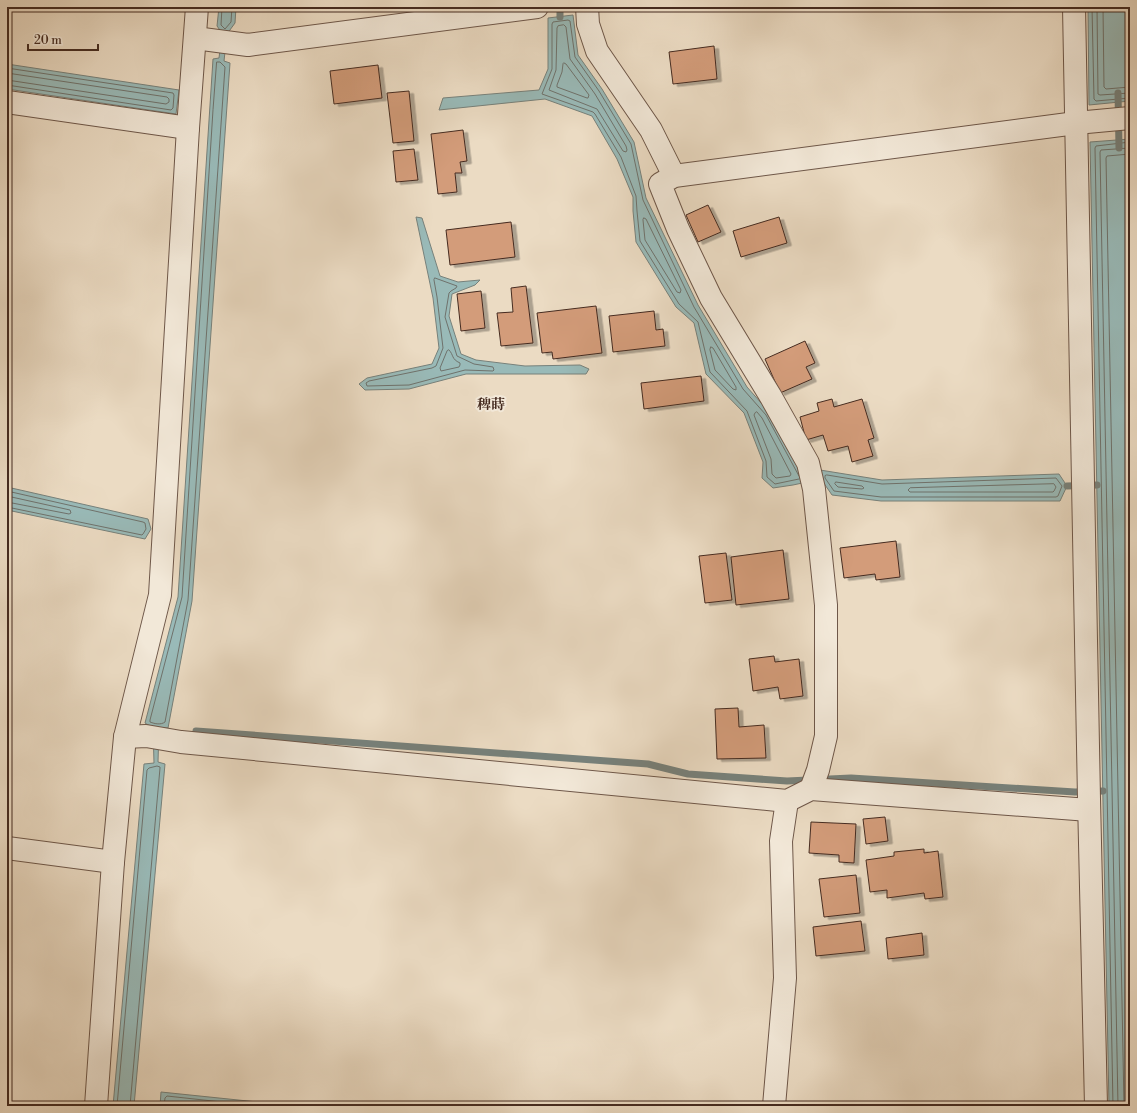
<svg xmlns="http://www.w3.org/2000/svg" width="1137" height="1113" font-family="'Libre Bodoni','Noto Serif JP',serif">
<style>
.water{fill:#99bab8;stroke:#77817b}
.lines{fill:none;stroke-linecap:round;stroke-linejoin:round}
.shore{stroke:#6f726c;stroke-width:1}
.stream{stroke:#77817b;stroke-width:7}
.building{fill:#d39c7a;stroke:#452b20;filter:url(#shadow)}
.minor-casing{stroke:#6e5749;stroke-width:24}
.minor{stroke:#f2e8d8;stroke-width:22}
.labels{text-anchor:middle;stroke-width:4;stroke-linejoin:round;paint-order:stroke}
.neighbourhood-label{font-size:14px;font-weight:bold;fill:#452b20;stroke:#f2e8d8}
</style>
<defs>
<filter id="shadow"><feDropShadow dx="4.5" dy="2.5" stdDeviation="0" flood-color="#0004"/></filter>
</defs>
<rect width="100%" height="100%" fill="#ebdbc3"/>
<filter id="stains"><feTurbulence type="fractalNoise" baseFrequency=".005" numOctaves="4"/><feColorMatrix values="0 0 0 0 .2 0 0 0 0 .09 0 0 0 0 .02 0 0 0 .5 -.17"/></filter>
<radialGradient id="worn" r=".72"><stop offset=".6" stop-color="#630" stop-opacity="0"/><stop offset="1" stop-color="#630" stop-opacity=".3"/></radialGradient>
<g class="water">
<path d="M219,7H236L235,23L227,34L224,61L230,63L192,601L168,728H159L158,762L165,764L134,1106H113L144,764L154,763L153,728L145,723L178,597L213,59L219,58L222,33L217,26Z"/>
<path d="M1088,7H1130V101L1089,105Z"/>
<path d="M573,15L578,55L602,89L634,142L646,198L698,305L747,387L770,413L801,473L820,470L882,480L1059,474L1067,486L1060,501H881L832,495L821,479L793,485L773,488L762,478L763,462L744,413L706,374L694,323L676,307L636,242L633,211V197L617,159L592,116L545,99L439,110L443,98L539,90L548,69V18Z"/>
<path d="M7,64L179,90L176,114L7,89Z"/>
<path d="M1130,139V1106H1109L1090,142Z"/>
<path d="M416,217L422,218L440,276L458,282L480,280L475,285L452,294L449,316L461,354L476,360L525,366L580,365L589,369L586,374H466L409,389L365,390L359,384L367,378L432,364L439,348L433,298Z"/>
<path d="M7,487L148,519L151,529L145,539L7,510Z"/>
<path d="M161,1092L296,1106H160Z"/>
</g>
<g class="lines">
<g class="shore">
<path d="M222,7L221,25L225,29L231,22L232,7"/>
<path d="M1092,7L1094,99L1096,101L1130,98"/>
<path d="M1097,7L1098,94L1100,95L1130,93"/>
<path d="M1103,7L1104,87L1106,89L1130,87"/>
<path d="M564,25L566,27L570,59L595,94L626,146L627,150L626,152L623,151L597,109L549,90L556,70L557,28L558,26Z"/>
<path d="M217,62H220L225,67L188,600L165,722C161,725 155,724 150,722V720L182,597L213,110Z"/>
<path d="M564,63L566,64L589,95L588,98H587L557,87V85L562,72L563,64Z"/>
<path d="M7,68L173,93L174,95L173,108L171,110L7,85"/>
<path d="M7,73L167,97L169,99V102L166,104L7,80"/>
<path d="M644,218L646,219L681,290L680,293L677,292L645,240L643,220Z"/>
<path d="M435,278L457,286L456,288L451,291L449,293L445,317L457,356L474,364L493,367L494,370L493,371L465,370L409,385L367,386L366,383L369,381L432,368L436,366L443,348L437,297L434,280Z"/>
<path d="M711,347L713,348L736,387V390L733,389L715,370L710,350Z"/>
<path d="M449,350C454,355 451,359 460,363V365L459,367L441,371L440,368L447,351Z"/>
<path d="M757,412L762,418L791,474L790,476L776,478L772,474L771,459L754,415L755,413Z"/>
<path d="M827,475L882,484L1056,478L1062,486L1058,496L1056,497H881L834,491L825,478V476Z"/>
<path d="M799,476L766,415L743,389L694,307L643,200L631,144L599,91L575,57L570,21L568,20L553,22L552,24V69L542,94L593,112L595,114L621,157L636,196L637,211L640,241L679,304L698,322L710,372L747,411L766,461L767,477L775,484L799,479"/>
<path d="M836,482L862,486L864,488L862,489L838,487L835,484Z"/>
<path d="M1054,484L1056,487L1054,491L1053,492H910L908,490L910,488Z"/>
<path d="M7,491L143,522L145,523L146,529L143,534L142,535L7,507"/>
<path d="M7,496L70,510L71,513L69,514L7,502"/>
<path d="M117,1106L147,770L149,768L157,766L160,767V768L130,1106"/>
<path d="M164,1106L165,1098L167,1096L258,1106"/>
<path d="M169,1106L170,1103L171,1102L210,1106"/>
<path d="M1113,1106L1095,148L1096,146L1130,142"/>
<path d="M1118,1106L1100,152L1101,150L1130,148"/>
<path d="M1124,1106L1106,158L1107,156L1130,154"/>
</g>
<g class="stream">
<path d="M560,17V7"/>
<path d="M1118,93L1119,148"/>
<path d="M1067,486L1097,485"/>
<path d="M196,731L648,764L688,774L787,781L851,778L1075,792L1103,791"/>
</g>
</g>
<g class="building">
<path d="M714,46L717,79L673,84L669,52Z"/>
<path d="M378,65L382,98L334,104L330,71Z"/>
<path d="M409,91L414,141L393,143L387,93Z"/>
<path d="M463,130L467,161L460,162L462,173H455L457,192L438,194L431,134Z"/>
<path d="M414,149L418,180L396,182L393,151Z"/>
<path d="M708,205L721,232L698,242L686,215Z"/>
<path d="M779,217L787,243L741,257L733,231Z"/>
<path d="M511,222L515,257L450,265L446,230Z"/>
<path d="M526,286L533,343L501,346L497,313L513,312L511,288Z"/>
<path d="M481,291L485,328L461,331L457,294Z"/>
<path d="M596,306L602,353L553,359L552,352L542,353L537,313Z"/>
<path d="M654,311L656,330L663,329L665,346L613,352L609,316Z"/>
<path d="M805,341L815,363L806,367L812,379L780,393L765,359Z"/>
<path d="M701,376L704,401L644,409L641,383Z"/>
<path d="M832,399L834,407L862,399L874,438L868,440L873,456L852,462L848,446L828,451L823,435L806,440L800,417L819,411L817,403Z"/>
<path d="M896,541L900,577L876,580L875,574L844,578L840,548Z"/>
<path d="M783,550L789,599L736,605L731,557Z"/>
<path d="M726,553L732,600L705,603L699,556Z"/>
<path d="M774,656L775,662L799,659L803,696L780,699L778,687L753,691L749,659Z"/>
<path d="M738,708L739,727L764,725L766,758L717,759L715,709Z"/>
<path d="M885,817L888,841L866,844L863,819Z"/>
<path d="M811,822L856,824L854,863L839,862V855L809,853Z"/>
<path d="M924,849V853L938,851L943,897L925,899L924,893L887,898V890L870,892L866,860L894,856V852Z"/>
<path d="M856,875L860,913L824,917L819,879Z"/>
<path d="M861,921L865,951L816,956L813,927Z"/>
<path d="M922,933L924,955L888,959L886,938Z"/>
</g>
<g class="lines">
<defs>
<g id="minor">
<path d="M587,7L588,24L597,51L651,130L674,176"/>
<path d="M1074,7L1089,799L1096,1106"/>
<path d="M195,38L248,45L537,7"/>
<path d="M7,102L188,128"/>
<path d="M125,737L146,736L181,742L787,801L811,789L1089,810"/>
<path d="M811,789L818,770L826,736V605L814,489L808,463L771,397L711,298L678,229L660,184L674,176L1076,123L1130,118"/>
<path d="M7,848L113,862"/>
<path d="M96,1106L113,862L125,737L160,595L188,128L197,7"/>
<path d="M774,1106L785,978L781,841L787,801"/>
</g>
</defs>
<use href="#minor" class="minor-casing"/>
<use href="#minor" class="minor"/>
</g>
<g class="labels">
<g class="neighbourhood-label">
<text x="491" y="409">稗蒔</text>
</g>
</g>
<rect width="1137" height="1113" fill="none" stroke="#ebdbc3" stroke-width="24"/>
<rect x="8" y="8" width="1121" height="1097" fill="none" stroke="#452b20" stroke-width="2"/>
<rect x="12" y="12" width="1113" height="1089" fill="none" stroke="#452b20"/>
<path d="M28 44v6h70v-6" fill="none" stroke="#452b20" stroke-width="2"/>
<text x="34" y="44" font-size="12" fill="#452b20" stroke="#f2e8d8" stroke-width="3" paint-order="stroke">20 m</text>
<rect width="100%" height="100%" filter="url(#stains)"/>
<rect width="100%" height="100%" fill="url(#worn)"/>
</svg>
